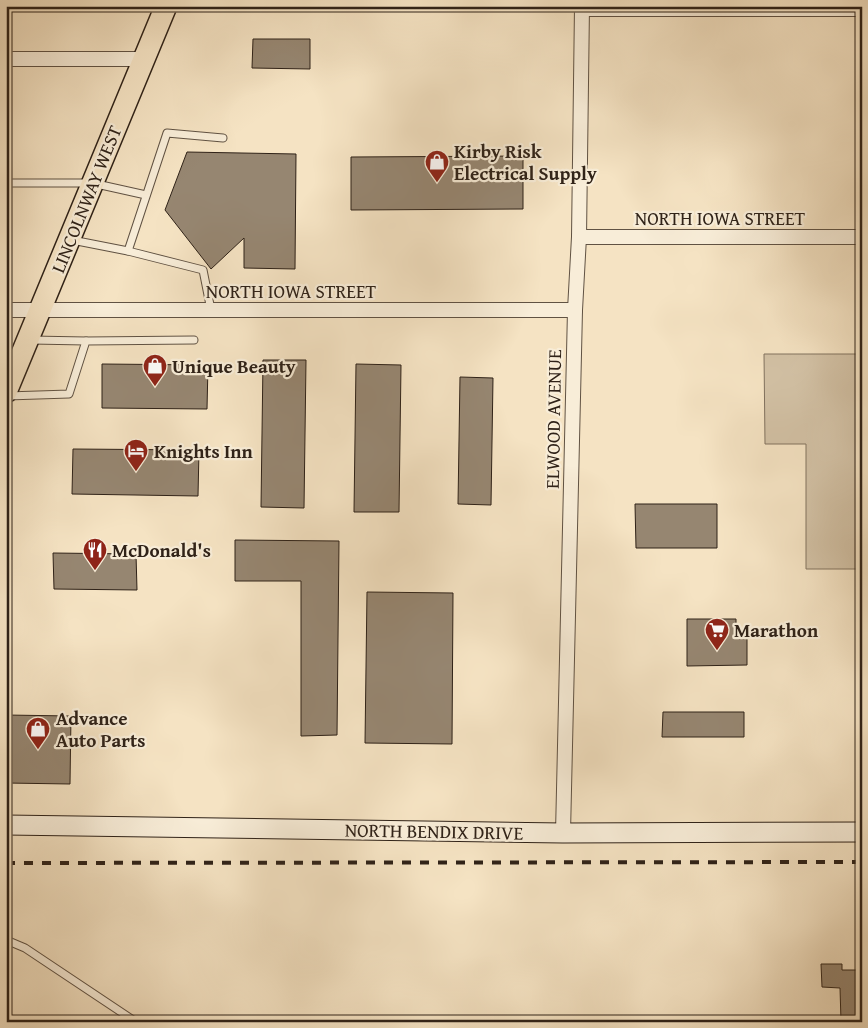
<svg xmlns="http://www.w3.org/2000/svg" width="868" height="1028" font-family="'Gentium Book Plus',serif">
<style>
.green{fill:#d3c2a6;stroke:#81725f}
.building{fill:#968671;stroke:#2f2218}
.lines{fill:none;stroke-linecap:round;stroke-linejoin:round}
.lane-casing{stroke:#605243;stroke-width:9}
.street-casing{stroke:#605243;stroke-width:16}
.secondary-casing{stroke:#2f2218;stroke-width:21}
.primary-casing{stroke:#2f2218;stroke-width:24}
.lane{stroke:#f8edd8;stroke-width:7}
.street{stroke:#f8edd8;stroke-width:14}
.secondary{stroke:#f8edd8;stroke-width:19}
.primary{stroke:#f5e3c3;stroke-width:21}
.rail{stroke:#2f2218;stroke-width:4;stroke-dasharray:9 9;stroke-linecap:butt}
.labels{text-anchor:middle;stroke-width:4.5;stroke-linejoin:round;paint-order:stroke}
.poi-label{font-size:19px;font-weight:bold;fill:#2f2218;stroke:#f8edd8;text-anchor:start}
.street-label{font-size:19px;fill:#2f2218;stroke:#f8edd8}
</style>
<rect width="100%" height="100%" fill="#f5e3c3"/>
<filter id="stains"><feTurbulence type="fractalNoise" baseFrequency=".004" numOctaves="4"/><feColorMatrix values="0 0 0 0 .2 0 0 0 0 .09 0 0 0 0 .02 0 0 0 .5 -.17"/></filter>
<radialGradient id="worn" r=".72"><stop offset=".6" stop-color="#630" stop-opacity="0"/><stop offset="1" stop-color="#630" stop-opacity=".3"/></radialGradient>
<path class="green" d="M764,354H862V569H806V444H765Z"/>
<g class="building">
<path d="M253,39H310V69L252,68Z"/>
<path d="M187,152L296,154L295,269L244,268V238L211,269L165,210Z"/>
<path d="M523,156V209L351,210V157Z"/>
<path d="M263,360H306L304,508L261,507Z"/>
<path d="M102,364L208,365L207,409L102,408Z"/>
<path d="M356,364L401,365L399,512H354Z"/>
<path d="M460,377L493,378L491,505L458,504Z"/>
<path d="M73,449L199,450L198,496L72,494Z"/>
<path d="M635,504H717V548H636Z"/>
<path d="M235,540L339,541L337,735L301,736V581H235Z"/>
<path d="M53,553L136,554L137,590L54,589Z"/>
<path d="M367,592L453,593L452,744L365,743Z"/>
<path d="M687,619H736V636L747,637V665L687,666Z"/>
<path d="M663,712H744V737H662Z"/>
<path d="M6,715L71,716L70,784L6,783Z"/>
<path d="M821,964H842V970H862V1020L841,1021L840,988L822,987Z"/>
</g>
<g class="lines">
<defs>
<g id="lane">
<path d="M6,183H92L146,195"/>
<path d="M72,240L128,251"/>
<path d="M211,310L203,270L128,251L167,133L223,138"/>
<path d="M31,340L86,341"/>
<path d="M7,396L69,394L86,341L194,340"/>
<path d="M6,940L25,948L136,1022"/>
</g>
<g id="street">
<path d="M582,9H862"/>
<path d="M6,59H143"/>
<path d="M579,237H862"/>
<path d="M6,310H575"/>
<path d="M563,833L575,310L579,237L582,6"/>
</g>
<path id="secondary" d="M6,825L563,833L862,832"/>
<path id="primary" d="M6,392L166,6"/>
</defs>
<use href="#lane" class="lane-casing"/>
<use href="#street" class="street-casing"/>
<use href="#secondary" class="secondary-casing"/>
<use href="#primary" class="primary-casing"/>
<use href="#lane" class="lane"/>
<use href="#street" class="street"/>
<use href="#secondary" class="secondary"/>
<use href="#primary" class="primary"/>
<path class="rail" d="M6,863L862,862"/>
</g>
<defs>
<symbol id="shop-pin" viewBox="-11 -11 22 30"><path d="M0 17L-7.5 6A9.5 9.5 0 1 1 7.5 6Z" fill="#8f2418" stroke="#f8edd8"/><path d="M-5-2.5h2.3a2.7 3.5 0 0 1 5.4 0H5L5.5 6h-11ZM-1.5-2.5h3a1.5 2.3 0 0 0-3 0Z" fill="#fff"/></symbol>
<symbol id="hotel-pin" viewBox="-11 -11 22 30"><path d="M0 17L-7.5 6A9.5 9.5 0 1 1 7.5 6Z" fill="#8f2418" stroke="#f8edd8"/><path d="M-6-4.5h1.5V1H6V5H4.5V3h-9V5H-6ZM-4 0a1.8 1.8 0 1 1 3.6 0ZM.5 0V-2.5h3Q6-2.5 6 0Z" fill="#fff"/></symbol>
<symbol id="restaurant-pin" viewBox="-11 -11 22 30"><path d="M0 17L-7.5 6A9.5 9.5 0 1 1 7.5 6Z" fill="#8f2418" stroke="#f8edd8"/><path d="M-5-6h1v4h1v-4h1v4h1v-4h1v5L-1.5 .5V6h-2V.5L-5-1ZM5-6V6H3V1.5H1.5Q1.5-4 5-6Z" fill="#fff"/></symbol>
<symbol id="supermarket-pin" viewBox="-11 -11 22 30"><path d="M0 17L-7.5 6A9.5 9.5 0 1 1 7.5 6Z" fill="#8f2418" stroke="#f8edd8"/><path d="M-6-5.5h2.5l.6 2H6L4.5 2H-2.5L-4.4-4H-6ZM-1.5 3.2a1.3 1.3 0 1 0 .1 0ZM3 3.2a1.3 1.3 0 1 0 .1 0Z" fill="#fff"/></symbol>
</defs>
<g fill-rule="evenodd">
<use href="#shop-pin" x="423" y="148" width="28" height="38"/>
<use href="#shop-pin" x="141" y="352" width="28" height="38"/>
<use href="#hotel-pin" x="122" y="437" width="28" height="38"/>
<use href="#restaurant-pin" x="81" y="536" width="28" height="38"/>
<use href="#supermarket-pin" x="703" y="616" width="28" height="38"/>
<use href="#shop-pin" x="24" y="715" width="28" height="38"/>
</g>
<g class="labels">
<g class="poi-label">
<text x="454" y="158">Kirby Risk<tspan x="454" dy="22">Electrical Supply</tspan></text>
<text x="172" y="373">Unique Beauty</text>
<text x="154" y="458">Knights Inn</text>
<text x="112" y="557">McDonald's</text>
<text x="734" y="637">Marathon</text>
<text x="56" y="725">Advance<tspan x="56" dy="22">Auto Parts</tspan></text>
</g>
<g class="street-label">
<text transform="translate(86 199) rotate(-68)" y="7">LINCOLNWAY WEST</text>
<text x="720" y="225">NORTH IOWA STREET</text>
<text x="291" y="298">NORTH IOWA STREET</text>
<text transform="translate(553 419) rotate(-89)" y="7">ELWOOD AVENUE</text>
<text transform="translate(434 831) rotate(1)" y="7">NORTH BENDIX DRIVE</text>
</g>
</g>
<rect width="868" height="1028" fill="none" stroke="#f5e3c3" stroke-width="25"/>
<rect x="8" y="8" width="853" height="1013" fill="none" stroke="#2f2218" stroke-width="2.5"/>
<rect x="12" y="12" width="843" height="1003" fill="none" stroke="#2f2218"/>
<rect width="100%" height="100%" filter="url(#stains)"/>
<rect width="100%" height="100%" fill="url(#worn)"/>
</svg>
